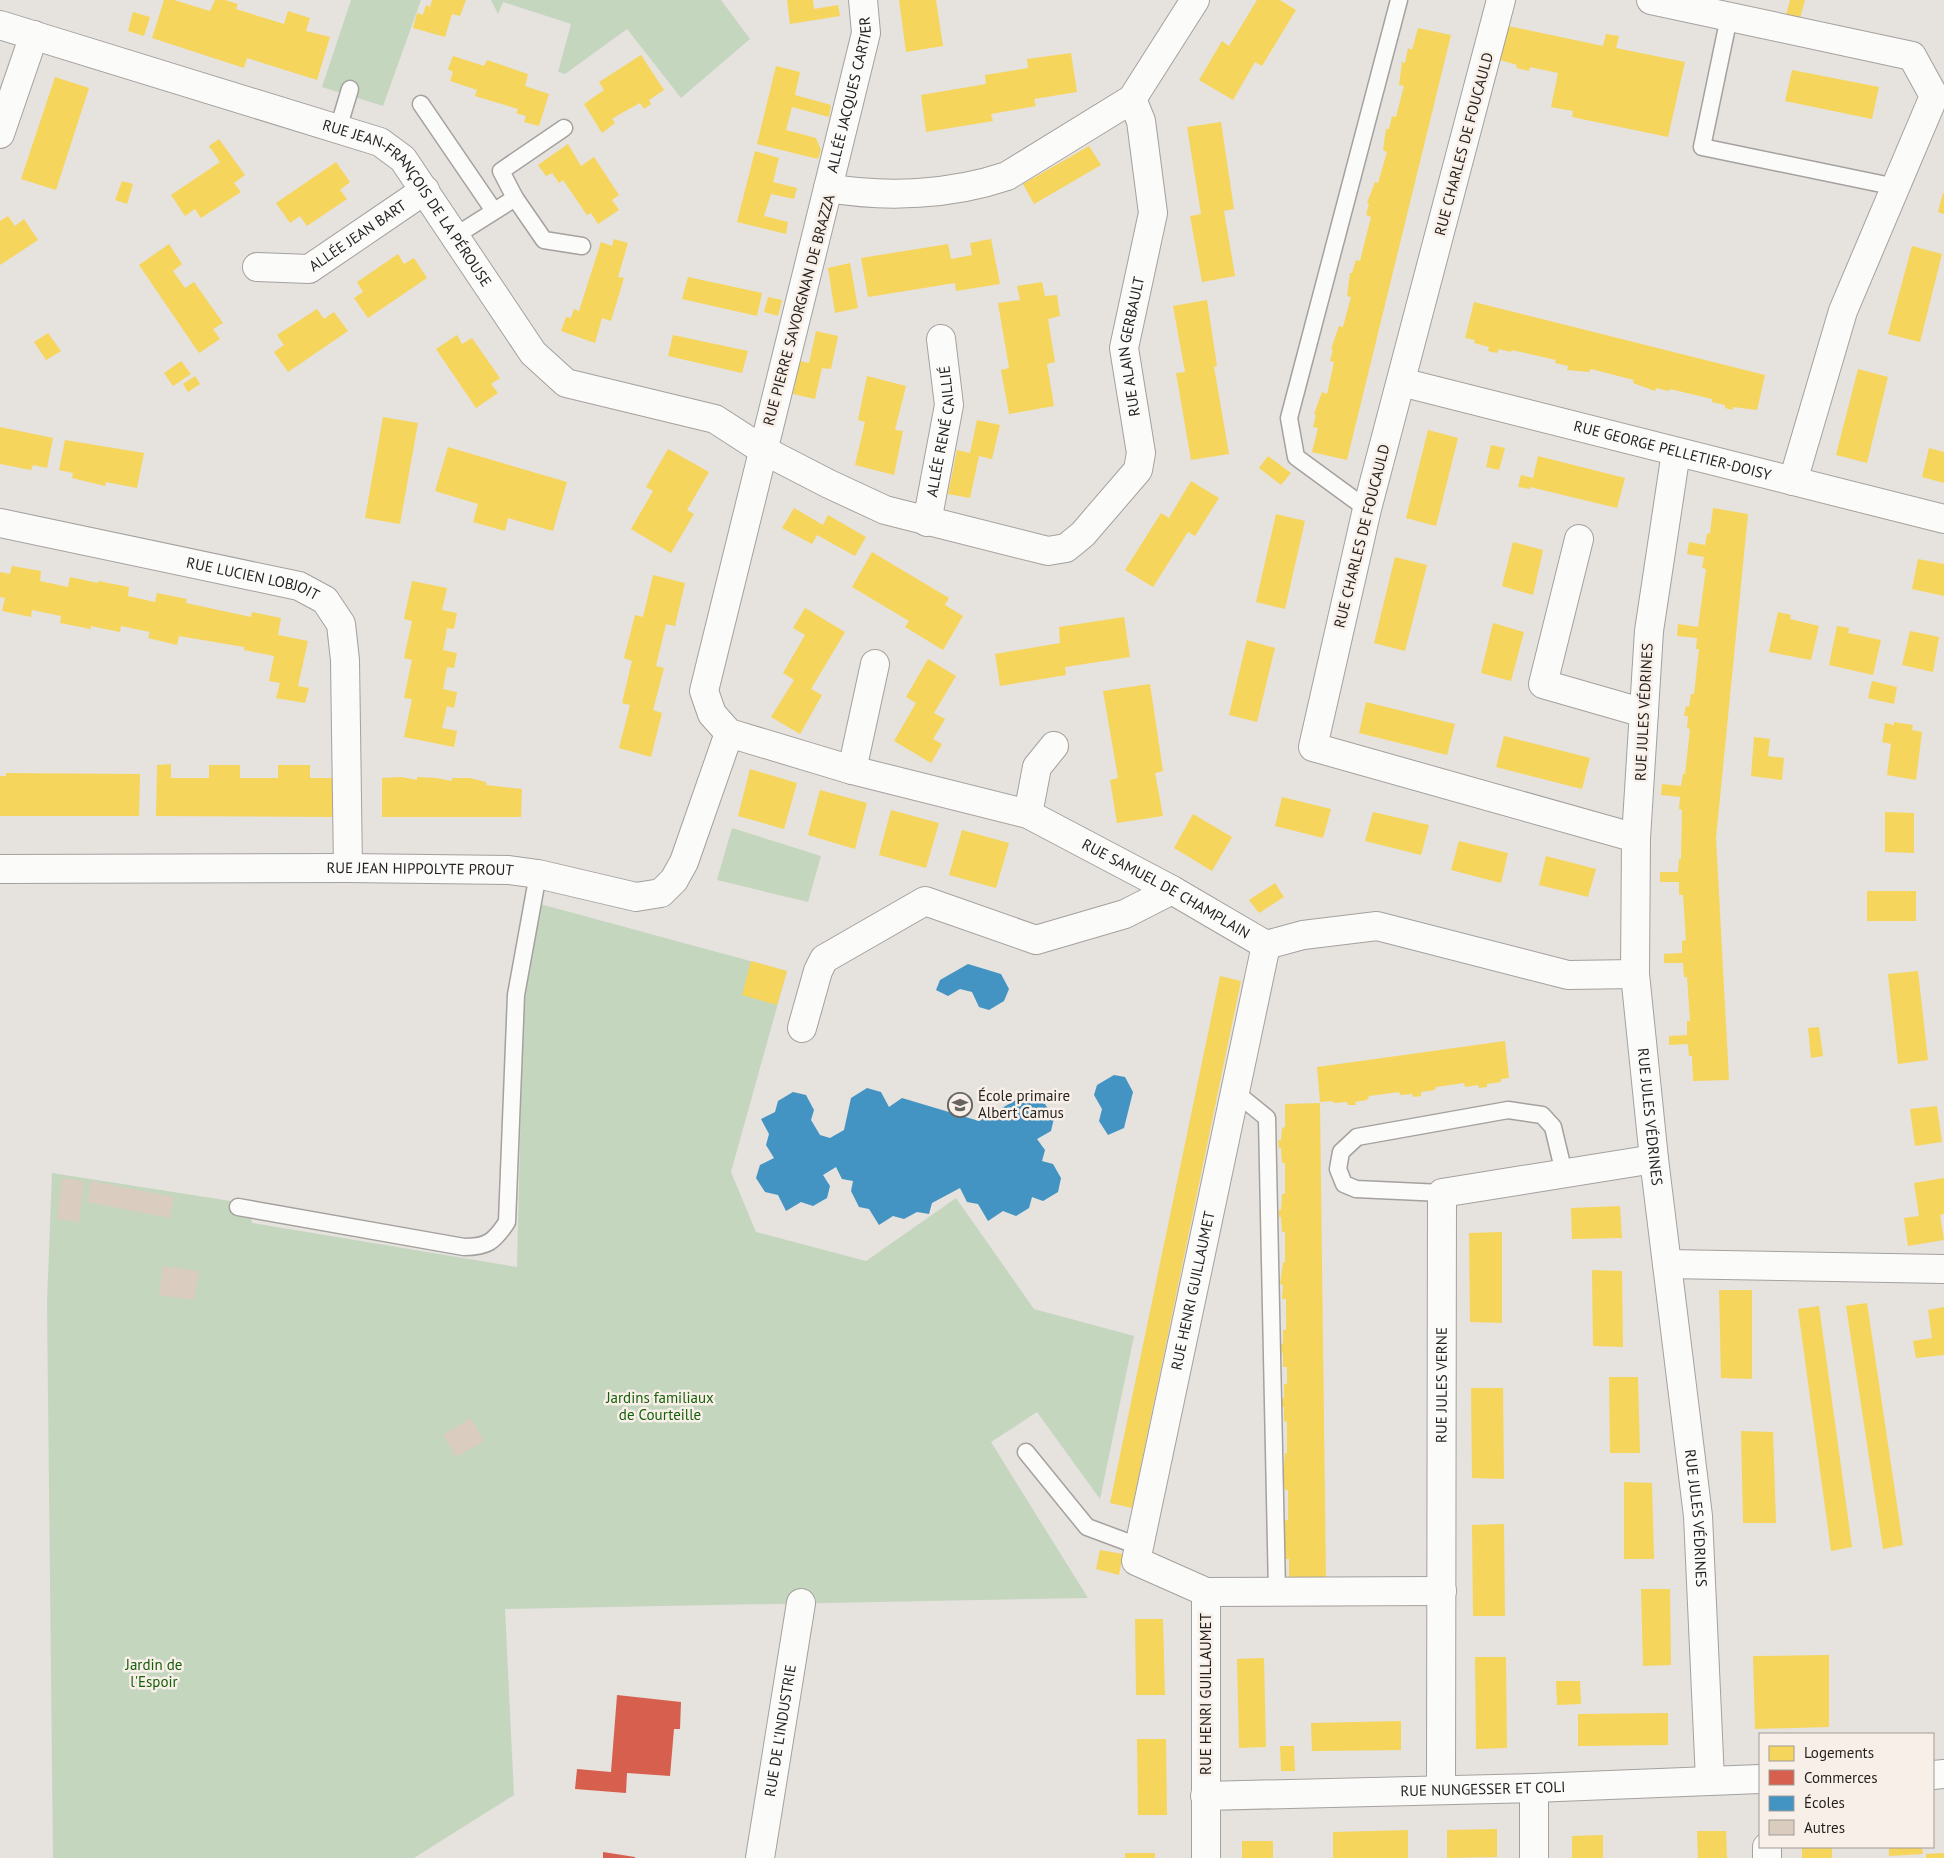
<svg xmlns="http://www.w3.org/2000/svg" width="1944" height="1858" font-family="'PT Sans',sans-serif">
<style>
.green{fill:#c5d6bf}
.homes{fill:#f6d55c}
.shops{fill:#d6604d}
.schools{fill:#4393c3}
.building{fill:#daccbf}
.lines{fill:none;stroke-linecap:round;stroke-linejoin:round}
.lane-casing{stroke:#a4a19e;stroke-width:19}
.street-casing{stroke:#a4a19e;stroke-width:30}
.lane{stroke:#fbfbfa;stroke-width:16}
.street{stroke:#fbfbfa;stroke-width:28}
.labels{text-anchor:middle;stroke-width:5;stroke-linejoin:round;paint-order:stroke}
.street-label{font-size:15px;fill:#221f1c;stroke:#f8efe8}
.poi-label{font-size:15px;fill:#221f1c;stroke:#f8efe8;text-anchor:start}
.park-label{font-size:15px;fill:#135f08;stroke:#f8efe8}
</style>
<rect width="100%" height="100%" fill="#e6e2de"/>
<g class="green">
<path d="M351,0H421L383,106L322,87Z"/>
<path d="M491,0H721L750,39L681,98L627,29L565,74L558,72L571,24L503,2L498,14Z"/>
<path d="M732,828L821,856L808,902L717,880Z"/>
<path d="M540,904L787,971L731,1172L756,1232L866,1261L956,1198L1034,1309L1134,1336L1100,1499L1037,1412L991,1442L1088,1598L505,1609L514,1795L414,1858H53L47,1303L52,1173L250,1204L252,1223L517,1267L523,1011Z"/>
</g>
<g class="homes">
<path d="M164,0H174L210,11L215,0H225L238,4L236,9L284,24L288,11L310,18L306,31L330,37L317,80L247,58L244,68L152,38Z"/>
<path d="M432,0H466L460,16L452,14L445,37L413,28L417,13L423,15L426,5L430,7Z"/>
<path d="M787,0H813L814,9L838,5L840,16L790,24Z"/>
<path d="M899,0H936L943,46L906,52Z"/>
<path d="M1257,0H1280L1296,10L1262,66L1255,62L1233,100L1199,80L1222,41L1229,46Z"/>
<path d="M1790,0H1805L1800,18L1786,15Z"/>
<path d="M133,12L150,17L144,36L128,31Z"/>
<path d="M1508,26L1603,46L1606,34L1619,36L1616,48L1685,62L1668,137L1572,117L1573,111L1551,107L1558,73L1530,67L1529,71L1516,68L1517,65L1500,60Z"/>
<path d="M1418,28L1451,35L1347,460L1312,452L1318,428L1313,427L1316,415L1314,414L1322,392L1327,394L1334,362L1330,361L1333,349H1331L1339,326L1343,327L1351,297L1347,296L1350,273H1352L1356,260L1360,261L1371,217L1366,215L1369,204L1367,203L1375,182L1378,183L1387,152L1383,150L1386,129H1389L1392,116L1396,117L1404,86L1399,85L1402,62L1405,63L1408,48L1412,50Z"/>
<path d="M1071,53L1077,92L1034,99L1036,106L991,114L993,121L926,132L921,95L986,84L985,75L1028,68L1027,59Z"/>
<path d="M641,55L664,90L649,100L651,104L644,109L640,103L620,114L612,119L615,123L602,133L584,104L604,90L599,82Z"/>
<path d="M453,56L484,66L487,60L528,74L525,86L549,94L539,126L524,122L526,116L516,113L518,109L475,96L477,90L450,81L453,72L448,69Z"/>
<path d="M776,66L800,72L795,95L831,105L829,117L792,107L786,130L816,138L821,150L818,159L757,144Z"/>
<path d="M1792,70L1879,87L1872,119L1785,101Z"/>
<path d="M55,77L89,88L56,190L21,179Z"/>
<path d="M1221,122L1234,209L1224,211L1235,276L1202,282L1190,216L1201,214L1187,127Z"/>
<path d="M219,139L245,175L234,183L241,192L201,218L195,209L185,216L171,195L220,162L209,146Z"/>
<path d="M568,144L581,166L594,157L619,195L612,200L619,210L598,224L591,213L587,215L563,180L559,183L552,173L546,176L538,165Z"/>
<path d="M1089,146L1101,165L1034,204L1023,184Z"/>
<path d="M755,151L779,158L773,182L797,188L794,199L771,194L764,216L788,222L786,234L737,222Z"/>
<path d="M336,162L350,182L340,190L347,199L307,226L300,216L290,223L276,203Z"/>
<path d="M122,181L133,184L127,204L115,200Z"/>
<path d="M1943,193H1944V214L1938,212Z"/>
<path d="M8,216L15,226L24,219L38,240L0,265V221Z"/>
<path d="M614,239L628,243L618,277L624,278L611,321L602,318L595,343L561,331L566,317L571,318L574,309L579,311L601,242L612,246Z"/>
<path d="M991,239L1000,284L956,291L955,283L868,297L861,258L948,244L951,259L972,255L970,243Z"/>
<path d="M169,244L182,264L173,271L180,281L185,288L194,282L223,323L213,329L220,339L199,353L139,265Z"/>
<path d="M1912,246L1942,254L1920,342L1888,334Z"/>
<path d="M398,254L404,264L414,258L427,278L368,318L354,298L363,292L357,282Z"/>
<path d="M850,263L858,308L835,313L828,268Z"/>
<path d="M688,277L762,293L757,316L682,299Z"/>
<path d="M1042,282L1045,296L1057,295L1060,316L1048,319L1055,362L1047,364L1054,406L1009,414L1001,370L1009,368L998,303L1020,300L1017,286Z"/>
<path d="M768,297L782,300L778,316L764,312Z"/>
<path d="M1207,300L1217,366L1214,367L1229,454L1191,460L1176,373L1185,372L1173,306Z"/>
<path d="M1474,302L1765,375L1757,410L1733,407V410L1725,408V405L1712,402V399L1670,389L1669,391L1656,388L1655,391L1633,383L1634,380L1591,369L1589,372L1567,370L1568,366L1555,363L1556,360L1512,350L1511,352L1499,349L1497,353L1488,351L1489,347L1474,343L1475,340L1465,338Z"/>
<path d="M317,309L324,319L334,312L348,331L288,372L274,352L284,345L277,335Z"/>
<path d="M816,331L838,336L831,369L822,368L815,399L793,394L800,361L809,363Z"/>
<path d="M48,333L61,351L46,360L34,342Z"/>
<path d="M457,335L462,344L472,338L500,378L491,384L498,393L476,408L436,349Z"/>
<path d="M673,335L748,351L742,373L668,356Z"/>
<path d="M181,361L191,374L173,386L164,373Z"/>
<path d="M1858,369L1888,377L1867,463L1836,455Z"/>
<path d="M195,376L200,384L188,392L183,384Z"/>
<path d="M867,376L906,386L895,430L903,431L894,475L855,465L865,422L858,420Z"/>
<path d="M383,417L418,423L400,524L365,518Z"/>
<path d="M977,420L1000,425L992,459L979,456L970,498L948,494L957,450L970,453Z"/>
<path d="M0,427L53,438L47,468L33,465L31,470L0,464Z"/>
<path d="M1428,430L1458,438L1436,526L1406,518Z"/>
<path d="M65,440L144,453L137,488L106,482L105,486L72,478L73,473L59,470Z"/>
<path d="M1491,445L1505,448L1499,470L1486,467Z"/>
<path d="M448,447L567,482L553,531L508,518L505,531L473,522L478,504L435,491Z"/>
<path d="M1929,448L1944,452V483L1922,477Z"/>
<path d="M668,449L709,472L687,510L694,514L671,553L631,529L653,491L646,487Z"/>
<path d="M1268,456L1291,473L1281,485L1259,468Z"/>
<path d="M1538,456L1625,478L1617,508L1530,487V489L1518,487L1521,475L1533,478Z"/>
<path d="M1191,481L1219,498L1195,536L1188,532L1153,587L1125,570L1161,513L1169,518Z"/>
<path d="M794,508L823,525L828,515L866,537L855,556L817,535L812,544L782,528Z"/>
<path d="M1713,508L1748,514L1716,838L1729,1080L1693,1081L1692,1056H1689L1688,1044L1669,1045V1036L1687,1035V1021H1690L1687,977H1684L1683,963H1664V954L1682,953V941L1686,940L1683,895H1679V882H1660V872H1678L1679,859H1681L1682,810L1679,809L1680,797L1661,795L1662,784L1681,786L1683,774H1685L1690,729L1687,728L1688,716H1684L1686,706L1689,707L1691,694H1694L1699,649H1696L1697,638L1677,636L1678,624L1698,627L1706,569L1702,568L1704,557L1687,554L1689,542L1705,545L1707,534L1710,533Z"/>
<path d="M1276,514L1305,521L1285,609L1256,602Z"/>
<path d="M1513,542L1543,550L1533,595L1502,586Z"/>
<path d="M872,552L949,598L945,605L963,616L943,650L905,627L909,621L852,587Z"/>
<path d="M1395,557L1427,565L1405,651L1374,643Z"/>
<path d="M1918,559L1944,564V596L1912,589Z"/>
<path d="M12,566L41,571L40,581L68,587L70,577L98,583V581L129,587L128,596L155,602L157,593L187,599L186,603L251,617L252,612L281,618L278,635L308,641L298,686L309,688L305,703L276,698L280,683L269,681L274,656L244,650V647L179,636L177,645L148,638L150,632L121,626L120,632L91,626V629L60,623L61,616L32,610L31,617L2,611L5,598L0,597V572L10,574Z"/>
<path d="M653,575L685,583L675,626L666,624L656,666L664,668L653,710L662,713L651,757L619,748L630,705L622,703L632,661L624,658L635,615L643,617Z"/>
<path d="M412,581L447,588L442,610L457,613L454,629L447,628L443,650L457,653L454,668L447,667L443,689L457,692L454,708L447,706L442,728L457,731L454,747L404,737L412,699L404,698L412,660L404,658L412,621L404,619Z"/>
<path d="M805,608L845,632L811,689L822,695L800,734L771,717L794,680L783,673L805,635L793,628Z"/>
<path d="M1778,612L1791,615L1790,619L1819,626L1811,660L1769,652Z"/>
<path d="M1124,617L1130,657L1065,667L1066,675L1000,686L995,654L1060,643L1059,627Z"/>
<path d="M1493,623L1524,632L1511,681L1481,673Z"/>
<path d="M1837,626L1849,628L1848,633L1881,640L1873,675L1829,665Z"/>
<path d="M1910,631L1939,637L1933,672L1902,665Z"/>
<path d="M1247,640L1275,648L1257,722L1229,715Z"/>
<path d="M928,659L956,676L934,713L945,719L933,739L942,744L931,763L894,741L916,703L906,697Z"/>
<path d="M1872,681L1897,687L1894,704L1868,698Z"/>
<path d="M1150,684L1163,771L1155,773L1163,816L1117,823L1110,780L1118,778L1103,691Z"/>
<path d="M1366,702L1455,724L1447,755L1359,733Z"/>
<path d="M1894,722L1913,725L1912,730L1922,732L1916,780L1887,775L1891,744L1882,742L1885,723L1894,725Z"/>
<path d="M1504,736L1590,758L1582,789L1496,767Z"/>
<path d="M1754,737L1770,739L1768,756L1784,758L1782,780L1751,776Z"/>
<path d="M171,764V778H209V765H240V778H278V765H310V778H332V817L156,816L157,765Z"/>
<path d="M750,769L797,783L784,829L738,816Z"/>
<path d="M6,773L140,774L139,816H0V776H6Z"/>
<path d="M401,777L417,780V777L436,778L452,781V778H470L486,782V785L522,789L521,817H382V778Z"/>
<path d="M820,790L867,803L855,849L808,835Z"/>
<path d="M1282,797L1331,809L1323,838L1275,826Z"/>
<path d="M891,810L939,823L926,868L879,855Z"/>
<path d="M1373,812L1429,825L1421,855L1365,841Z"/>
<path d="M1885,812L1914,813V853L1885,852Z"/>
<path d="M1193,814L1232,837L1212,871L1174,848Z"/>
<path d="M962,830L1009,843L996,888L949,875Z"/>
<path d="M1459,841L1508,853L1501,883L1451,870Z"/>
<path d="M1546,856L1596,869L1588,897L1539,885Z"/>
<path d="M1275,883L1284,897L1259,913L1249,900Z"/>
<rect x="1867" y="891" width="49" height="30"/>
<path d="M751,961L787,971L777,1005L742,995Z"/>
<path d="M1918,971L1928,1060L1898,1064L1888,974Z"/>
<path d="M1220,976L1241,981L1132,1508L1110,1503Z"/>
<path d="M1819,1027L1823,1056L1811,1058L1808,1028Z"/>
<path d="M1505,1041L1509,1078L1501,1079V1082L1487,1084V1087L1479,1088L1478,1085L1465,1087L1464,1083L1436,1087L1435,1090L1421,1092V1096L1413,1097L1412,1094L1400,1095L1399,1092L1369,1096L1367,1100L1355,1102L1356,1105H1348L1347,1102L1333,1103V1101L1320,1102L1317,1067Z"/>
<path d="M1320,1103L1326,1581H1289V1559H1285V1543H1282V1534H1285V1520H1288V1490H1285L1281,1467H1284L1285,1453H1287V1422L1284,1421V1407H1281V1399L1284,1398V1384H1287V1367H1283V1353L1280,1352V1344H1283V1330H1286V1299H1282L1283,1285L1280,1284L1283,1263L1285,1262V1232H1282L1281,1217H1279V1210H1281L1282,1194H1285V1163H1282L1281,1148H1279L1278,1140H1281L1282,1128L1285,1127V1104Z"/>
<path d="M1937,1106L1942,1142L1915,1146L1910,1109Z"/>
<path d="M1944,1178V1214L1940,1215L1944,1240L1908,1246L1904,1218L1919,1216L1914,1183Z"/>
<path d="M1620,1206L1622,1238L1572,1239L1571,1208Z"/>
<path d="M1502,1232V1323L1470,1322L1469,1233Z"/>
<path d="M1592,1270L1622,1271L1623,1347L1593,1346Z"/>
<path d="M1719,1290H1752V1379L1721,1378Z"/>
<path d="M1867,1303L1903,1545L1883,1549L1846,1306Z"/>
<path d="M1819,1306L1852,1547L1831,1551L1798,1309Z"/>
<path d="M1944,1307V1355L1916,1358L1913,1341L1932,1338L1928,1310Z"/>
<path d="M1609,1377H1638L1640,1453H1610Z"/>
<path d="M1471,1388H1503L1504,1479L1472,1478Z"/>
<path d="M1741,1431L1773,1432L1776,1523H1743Z"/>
<path d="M1624,1482L1652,1483L1654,1559H1624Z"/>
<path d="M1504,1524L1505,1616H1473L1472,1525Z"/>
<path d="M1100,1550L1123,1554L1119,1575L1096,1569Z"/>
<path d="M1641,1589H1670L1671,1665L1643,1666Z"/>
<path d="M1135,1619H1163L1165,1695H1136Z"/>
<path d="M1829,1655V1727L1755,1729L1753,1656Z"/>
<path d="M1475,1657H1506L1507,1748L1476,1749Z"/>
<path d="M1264,1658L1266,1747L1239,1748L1237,1659Z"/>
<path d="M1556,1681H1580L1581,1704L1557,1705Z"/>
<path d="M1668,1713V1745L1578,1746V1714Z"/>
<path d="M1401,1721V1750L1312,1751L1311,1723Z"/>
<path d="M1137,1739H1166L1167,1815H1138Z"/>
<path d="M1280,1746H1294L1295,1771H1281Z"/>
<path d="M1497,1829V1857L1447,1858V1830Z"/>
<path d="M1408,1830V1858H1333V1832Z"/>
<path d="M1697,1831H1726L1727,1858H1698Z"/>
<path d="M1603,1835V1858H1572V1836Z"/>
<rect x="1242" y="1841" width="31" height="17"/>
<rect x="1802" y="1847" width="30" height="11"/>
<path d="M1889,1847H1922L1923,1854L1889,1856Z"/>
<rect x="1125" y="1853" width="30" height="5"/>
<path d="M1944,1853V1858H1926V1854Z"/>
</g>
<g class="shops">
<path d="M617,1695L681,1702L680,1729H674L670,1776L627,1773L626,1793L575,1789L577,1769L611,1772Z"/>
<path d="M603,1852L635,1857V1858H603Z"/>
</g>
<g class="schools">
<path d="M968,964L1001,974L1009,989L1004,1001L989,1010L979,1007L972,992L960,989L948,996L936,990L940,980Z"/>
<path d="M1114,1075L1125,1077L1133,1092L1124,1128L1108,1135L1099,1121L1102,1109L1094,1095L1097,1085Z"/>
<path d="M867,1088L881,1092L889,1107L902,1098L979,1121L1021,1097L1045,1104L1054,1118L1051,1131L1037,1139L1045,1150L1042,1161L1053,1164L1061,1178L1058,1192L1043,1201L1032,1197L1029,1208L1016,1216L1003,1211L988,1221L978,1204L967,1202L960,1188L932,1203L929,1214L917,1212L904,1219L893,1216L879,1225L869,1209L859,1207L851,1191L853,1181L842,1179L836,1167L823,1175L830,1186L827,1198L813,1206L801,1202L786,1211L778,1195L765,1192L756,1178L760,1165L774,1158L766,1145L769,1134L761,1119L775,1112L778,1101L793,1092L806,1095L814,1110L811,1120L820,1135L830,1138L844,1130L851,1098Z"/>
</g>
<g class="building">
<path d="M62,1178L84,1181L79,1222L57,1219Z"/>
<path d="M91,1181L174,1197L170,1218L87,1202Z"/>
<path d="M163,1266L199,1271L194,1300L159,1295Z"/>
<path d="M471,1418L484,1441L456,1457L443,1435Z"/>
</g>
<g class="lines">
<defs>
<g id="lane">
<path d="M1729,17L1702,147L1896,187"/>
<path d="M421,104L494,211"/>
<path d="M338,129L350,89"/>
<path d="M515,198L544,240L582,246"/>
<path d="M455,236L515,198L501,171L564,128"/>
<path d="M1367,509L1296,457L1289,418L1399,0"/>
<path d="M1235,1092L1267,1118L1277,1592"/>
<path d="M1442,1193L1356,1189L1344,1184L1338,1169L1341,1152L1357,1137L1508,1110L1542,1115L1553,1127L1564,1173"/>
<path d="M238,1207L464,1247C487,1247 494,1242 507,1222L516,995L538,874"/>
<path d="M1026,1452L1087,1527L1138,1546"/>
</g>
<g id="street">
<path id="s1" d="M1195,0L1132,99L1007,176C951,195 886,198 828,188L704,691L712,714L729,733L852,770L1028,814L1172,890L1266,945L1303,935L1377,926L1568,975L1635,974"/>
<path d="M1501,0L1367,509L1313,747L1636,838"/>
<path d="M1651,0L1912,56L1934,96L1843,311L1793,481"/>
<path id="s2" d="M0,25L380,142L403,159L533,353L566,383L715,419L763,450L829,484L885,510L1048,551L1066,548L1083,534L1138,470L1141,453L1124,348L1153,213L1141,121L1132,99"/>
<path d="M0,134L34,35"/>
<path id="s3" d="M828,188L866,33L863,0"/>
<path id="s4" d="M257,267L309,269L425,190"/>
<path id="s5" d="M1401,382L1944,519"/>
<path id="s6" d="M1676,452L1649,631L1636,838L1635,974L1654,1159L1698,1516L1710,1780"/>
<path id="s7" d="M927,522L949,405L941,339"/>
<path id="s8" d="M0,523L299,586L325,600L341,624L345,660L348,868"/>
<path d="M1579,539L1543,684L1644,713"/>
<path d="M852,770L875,664"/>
<path d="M1028,814L1037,767L1054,746"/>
<path id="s9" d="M0,869L348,868L509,870L538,874L636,897L661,893L674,880L684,862L729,733"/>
<path d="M802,1028L818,971L824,959L925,901L1036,940L1125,914L1172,890"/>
<path d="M1667,1264L1944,1269"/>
<path d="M1206,1592L1442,1591"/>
<path d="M1933,1775L1944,1774"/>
<path d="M1534,1788V1858"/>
<path id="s10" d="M1441,1790L1442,1193L1654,1159"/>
<path id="s11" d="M1205,1796L1534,1788L1760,1779"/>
<path id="s12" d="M760,1858L801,1603"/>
<path id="s13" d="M1206,1858V1592L1136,1561L1266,945"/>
<path d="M1767,1858V1847"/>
</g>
</defs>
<use href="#lane" class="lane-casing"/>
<use href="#street" class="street-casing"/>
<use href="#lane" class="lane"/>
<use href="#street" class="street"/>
</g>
<defs>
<symbol id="school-ring" viewBox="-11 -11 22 22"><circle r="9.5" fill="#f8efe8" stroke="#676360" stroke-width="1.5"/><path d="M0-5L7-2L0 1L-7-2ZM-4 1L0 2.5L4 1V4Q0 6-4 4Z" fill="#676360"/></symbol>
</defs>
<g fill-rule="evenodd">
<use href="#school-ring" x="946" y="1091" width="28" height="28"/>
</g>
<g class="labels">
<g class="street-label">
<text dy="5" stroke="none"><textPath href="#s3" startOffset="96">ALLÉE JACQUES CARTIER</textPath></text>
<text transform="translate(1464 144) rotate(-75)" y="5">RUE CHARLES DE FOUCAULD</text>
<text dy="5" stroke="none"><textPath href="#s2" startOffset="458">RUE JEAN-FRANÇOIS DE LA PÉROUSE</textPath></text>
<text dy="5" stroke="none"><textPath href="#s4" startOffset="111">ALLÉE JEAN BART</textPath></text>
<text transform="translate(799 310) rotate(-75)" y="5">RUE PIERRE SAVORGNAN DE BRAZZA</text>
<text dy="5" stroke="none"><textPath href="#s2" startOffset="1469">RUE ALAIN GERBAULT</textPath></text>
<text dy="5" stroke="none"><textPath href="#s7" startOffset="92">ALLÉE RENÉ CAILLIÉ</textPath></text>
<text dy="5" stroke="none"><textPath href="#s5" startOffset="280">RUE GEORGE PELLETIER-DOISY</textPath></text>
<text transform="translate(1362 536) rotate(-76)" y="5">RUE CHARLES DE FOUCAULD</text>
<text dy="5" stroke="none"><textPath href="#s8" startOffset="259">RUE LUCIEN LOBJOIT</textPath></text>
<text transform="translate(1644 712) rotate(-87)" y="5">RUE JULES VÉDRINES</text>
<text dy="5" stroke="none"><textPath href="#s9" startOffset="420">RUE JEAN HIPPOLYTE PROUT</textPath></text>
<text dy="5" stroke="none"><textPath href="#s1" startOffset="1480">RUE SAMUEL DE CHAMPLAIN</textPath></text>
<text dy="5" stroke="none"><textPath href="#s6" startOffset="668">RUE JULES VÉDRINES</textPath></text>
<text dy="5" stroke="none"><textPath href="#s13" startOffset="619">RUE HENRI GUILLAUMET</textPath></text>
<text dy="5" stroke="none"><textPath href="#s10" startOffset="405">RUE JULES VERNE</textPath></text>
<text dy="5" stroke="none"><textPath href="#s6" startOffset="1072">RUE JULES VÉDRINES</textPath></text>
<text transform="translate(1206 1694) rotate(-90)" y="5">RUE HENRI GUILLAUMET</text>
<text dy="5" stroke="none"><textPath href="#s12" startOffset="129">RUE DE L'INDUSTRIE</textPath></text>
<text dy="5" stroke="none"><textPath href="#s11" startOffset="278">RUE NUNGESSER ET COLI</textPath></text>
</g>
<g class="poi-label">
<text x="978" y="1101">École primaire<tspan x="978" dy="17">Albert Camus</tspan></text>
</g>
<g class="park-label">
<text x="660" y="1403">Jardins familiaux<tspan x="660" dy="17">de Courteille</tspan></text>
<text x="154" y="1670">Jardin de<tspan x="154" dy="17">l'Espoir</tspan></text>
</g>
</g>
<rect x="1759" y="1733" width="175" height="115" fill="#f8efe8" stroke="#a29c96"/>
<rect x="1769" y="1746" width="25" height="15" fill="#f6d55c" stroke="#a29c96"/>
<text x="1804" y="1758" font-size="15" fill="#221f1c">Logements</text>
<rect x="1769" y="1770" width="25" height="15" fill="#d6604d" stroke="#a29c96"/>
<text x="1804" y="1783" font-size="15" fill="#221f1c">Commerces</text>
<rect x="1769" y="1796" width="25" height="15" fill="#4393c3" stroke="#a29c96"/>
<text x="1804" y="1808" font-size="15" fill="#221f1c">Écoles</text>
<rect x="1769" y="1820" width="25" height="15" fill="#daccbf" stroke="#a29c96"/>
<text x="1804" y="1833" font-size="15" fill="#221f1c">Autres</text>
</svg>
